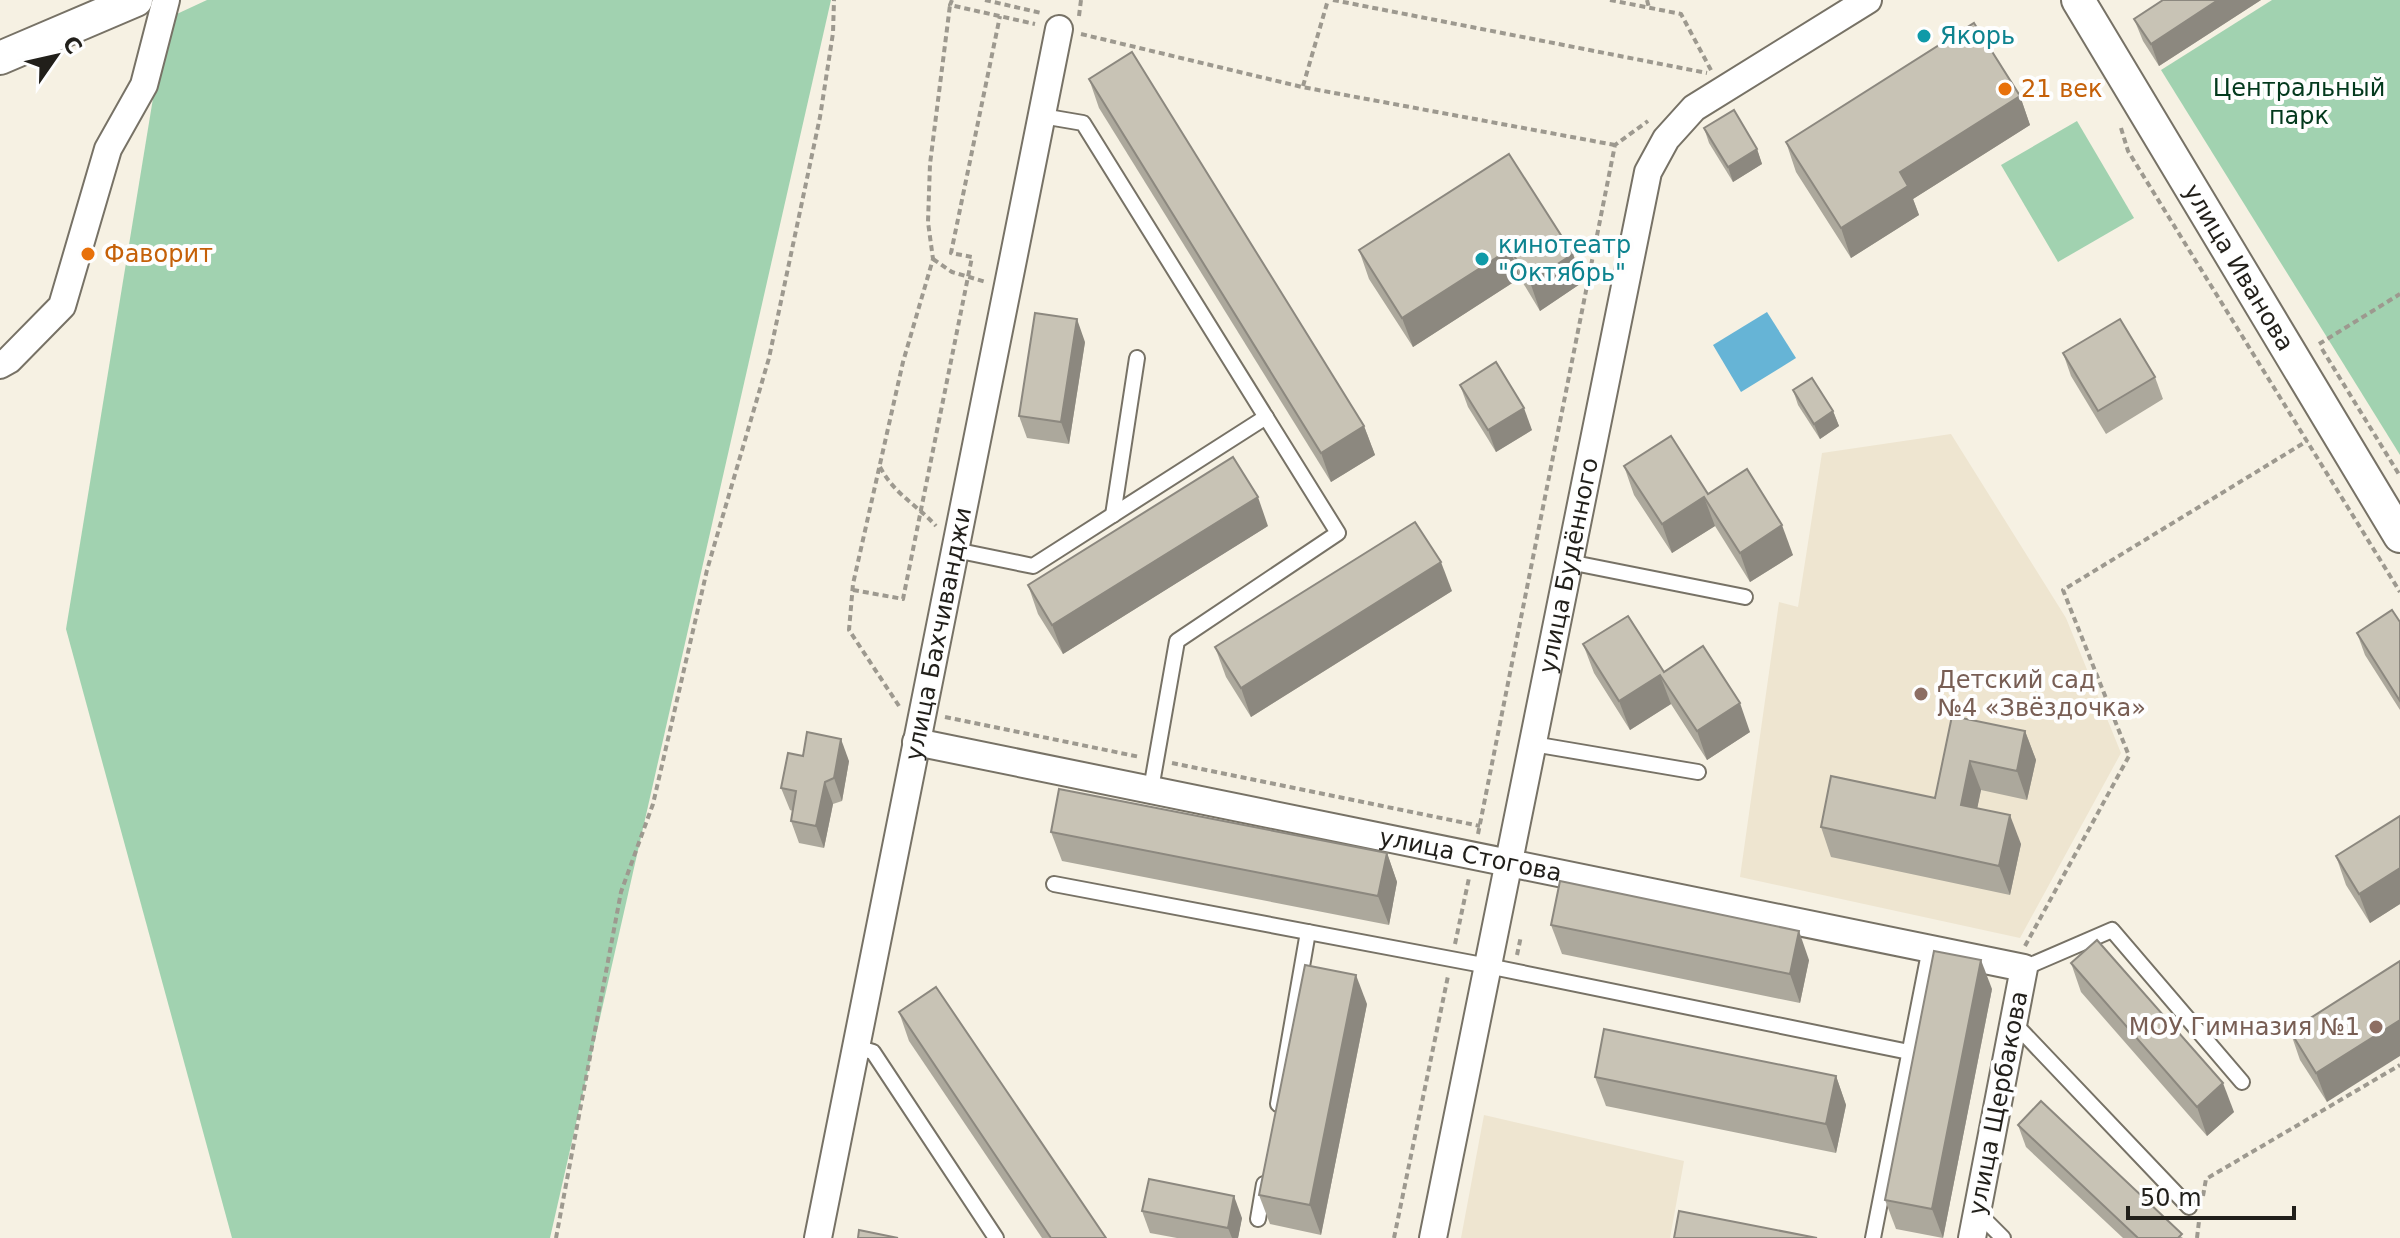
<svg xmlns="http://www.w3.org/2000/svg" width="2400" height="1238" font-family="'DejaVu Sans',sans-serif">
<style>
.built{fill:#eee5d0}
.green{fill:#a1d2b0}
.water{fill:#66b4d6}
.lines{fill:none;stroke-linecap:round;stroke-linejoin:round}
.service-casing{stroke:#777266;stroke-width:18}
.minor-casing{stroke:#777266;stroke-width:30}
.tertiary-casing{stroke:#777266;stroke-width:36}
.path{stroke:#9d998f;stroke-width:4;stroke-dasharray:6 4;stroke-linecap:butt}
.service{stroke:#fff;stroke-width:14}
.minor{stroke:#fff;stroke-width:26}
.tertiary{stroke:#fff;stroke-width:32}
.wall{fill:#aca89c}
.shaded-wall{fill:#8c887f}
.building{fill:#c8c3b5;stroke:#8c887f;stroke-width:2}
.culture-dot{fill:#0f9aa8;stroke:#fefefe;stroke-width:3}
.food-dot{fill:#e8710a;stroke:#fefefe;stroke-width:3}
.education-dot{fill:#8d6e63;stroke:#fefefe;stroke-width:3}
.labels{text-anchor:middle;stroke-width:8;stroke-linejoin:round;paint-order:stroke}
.culture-label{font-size:24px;fill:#0d838f;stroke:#fefefe;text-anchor:start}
.park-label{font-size:24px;fill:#03391d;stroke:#fefefe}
.food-label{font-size:24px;fill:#c56008;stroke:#fefefe;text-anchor:start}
.street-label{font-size:24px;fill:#211f1a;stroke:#fefefe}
.education-label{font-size:24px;fill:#785e54;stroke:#fefefe;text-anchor:start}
</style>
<rect width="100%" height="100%" fill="#f6f1e3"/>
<g class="built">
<path d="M1951,434L2066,618L2121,753L2020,938L1740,877L1779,602L1798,607L1822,453Z"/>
<path d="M1484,1115L1684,1161L1670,1238H1461Z"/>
</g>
<g class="green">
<path d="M207,0H831L550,1238H232L66,629L166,19Z"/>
<path d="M2272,0H2400V455L2161,70Z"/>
<path d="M2077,121L2134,218L2058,262L2001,165Z"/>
</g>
<path class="water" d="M1767,312L1796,358L1741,392L1713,345Z"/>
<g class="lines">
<defs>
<g id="service">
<path d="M1042,116L1083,123L1338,533L1177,641L1151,789"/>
<path d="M1113,515L1137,358"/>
<path d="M955,550L1033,566L1266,417"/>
<path d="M1569,562L1745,597"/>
<path d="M1533,744L1698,772"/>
<path d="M1054,884L1488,966L1909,1052"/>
<path d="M2024,968L2112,930L2242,1082"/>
<path d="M2013,1022L2189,1207"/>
<path d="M856,1047L873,1052L996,1238"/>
<path d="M1278,1104L1308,932"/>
<path d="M1977,1212L2003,1238"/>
<path d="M1258,1219L1264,1184"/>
<path d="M1873,1238L1930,948"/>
</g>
<g id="minor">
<path d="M0,365L9,360L62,306L108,149L144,85L166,0"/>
<path id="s1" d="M916,742L2024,968L1972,1238"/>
<path id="s2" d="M818,1238L1059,29"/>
<path id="s3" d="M1433,1238L1648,172L1666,139L1694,108L1868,0"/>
</g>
<g id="tertiary">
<path id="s4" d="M2078,0L2400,536"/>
<path d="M0,58L136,0"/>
</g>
</defs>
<use href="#service" class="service-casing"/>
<use href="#minor" class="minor-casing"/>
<use href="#tertiary" class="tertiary-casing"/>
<g class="path">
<path d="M952,0L950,5L1035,24"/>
<path d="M985,0L1041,13"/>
<path d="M1333,0L1707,73"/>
<path d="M1610,0L1681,14L1712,72"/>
<path d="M1647,0L1649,8"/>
<path d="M1079,16L1081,0"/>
<path d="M1081,34L1302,87L1615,145"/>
<path d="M1303,86L1328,0"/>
<path d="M2121,128L2128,151L2400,592"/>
<path d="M933,259L952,272L986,282"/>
<path d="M2319,344L2400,294"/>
<path d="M2322,349L2400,476"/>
<path d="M880,467C895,495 916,504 936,526"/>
<path d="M853,590L903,599L972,257L951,253L1000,16"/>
<path d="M899,706L849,630L853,584L903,362L933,259L928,222L930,164L950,5"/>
<path d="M945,717L1140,757"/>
<path d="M1172,763L1480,826"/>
<path d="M1478,834L1615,145L1648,121"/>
<path d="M1455,944L1469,878"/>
<path d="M2025,946L2129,756L2063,590L2307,441"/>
<path d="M1517,955L1521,936"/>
<path d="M2203,1196L2206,1179L2400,1065"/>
<path d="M556,1238L621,892L653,804L707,570L769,358L820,117L833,33L834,0"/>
<path d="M1394,1238L1448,976"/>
<path d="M2197,1238L2199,1221"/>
</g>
<use href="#service" class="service"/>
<use href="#minor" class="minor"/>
<use href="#tertiary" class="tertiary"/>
</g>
<g class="wall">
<path d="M2163,0H2261L2159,66L2143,41L2134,19Z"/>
<path d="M1089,79L1364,426L1375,455L1331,482L1099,108Z"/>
<path d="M2020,96L2030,125L1913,199L1919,215L1851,258L1796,172L1786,142Z"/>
<path d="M1704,128L1757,149L1762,164L1733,182L1709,143Z"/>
<path d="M1509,154L1573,254L1583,282L1540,311L1520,278L1413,347L1369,279L1359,250Z"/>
<path d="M1085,342L1069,444L1027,438L1019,416Z"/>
<path d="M2063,353L2155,377L2163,399L2106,434L2071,376Z"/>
<path d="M1460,385L1532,430L1496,452L1468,407Z"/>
<path d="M1793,390L1833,411L1839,426L1820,439L1798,405Z"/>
<path d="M1624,466L1708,494L1793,555L1750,582L1715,526L1672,553L1634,495Z"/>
<path d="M1268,526L1063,654L1038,614L1028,585Z"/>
<path d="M1452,591L1251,717L1226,677L1215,647Z"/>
<path d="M2400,622V710L2365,655L2357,633Z"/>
<path d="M1583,644L1664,672L1750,732L1707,760L1671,704L1630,730L1594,673Z"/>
<path d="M1952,716L2025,731L2036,760L2027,800L1981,790L1977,808L2021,844L2010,895L1831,857L1821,827L1935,798Z"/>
<path d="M803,756L849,761L842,801L833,804L824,848L799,843L791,821L793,811L790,810L781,788Z"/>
<path d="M2400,816V904L2370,923L2346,885L2336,856Z"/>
<path d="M1051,832L1387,853L1397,882L1389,925L1062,861Z"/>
<path d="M1551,925L1809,960L1800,1003L1562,954Z"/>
<path d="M2400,961L2327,1102L2300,1060L2290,1031Z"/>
<path d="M2071,963L2234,1112L2207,1136L2081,992Z"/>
<path d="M1992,989L1943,1238L1896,1229L1885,1200Z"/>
<path d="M1367,1004L1321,1235L1270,1224L1259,1195Z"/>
<path d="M899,1012L1106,1238H1042L909,1041Z"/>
<path d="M1836,1076L1846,1105L1836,1153L1606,1106L1595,1077Z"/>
<path d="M2018,1125L2183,1238H2123L2026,1147Z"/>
<path d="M1142,1211L1242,1218L1238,1238H1177L1150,1233Z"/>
</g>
<g class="shaded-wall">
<path d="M2218,0H2261L2159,66L2151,44Z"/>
<path d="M2020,96L2030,125L1913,199L1919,215L1851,258L1841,228L1900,172Z"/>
<path d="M1757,149L1762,164L1733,182L1728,167Z"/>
<path d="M1510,249L1520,278L1413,347L1402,318Z"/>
<path d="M1573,254L1583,282L1540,311L1530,282Z"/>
<path d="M1077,319L1085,342L1069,444L1061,422Z"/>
<path d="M1524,408L1532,430L1496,452L1488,430Z"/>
<path d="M1833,411L1839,426L1820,439L1814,424Z"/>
<path d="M1364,426L1375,455L1331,482L1321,453Z"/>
<path d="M1258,497L1268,526L1063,654L1052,625Z"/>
<path d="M1704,497L1715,526L1672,553L1662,524Z"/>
<path d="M1782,525L1793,555L1750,582L1740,553Z"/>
<path d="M1441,562L1452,591L1251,717L1241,688Z"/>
<path d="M1660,675L1671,704L1630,730L1619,701Z"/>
<path d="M1740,703L1750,732L1707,760L1697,731Z"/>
<path d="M2025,731L2036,760L2027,800L2017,771Z"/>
<path d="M841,739L849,761L842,801L834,778Z"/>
<path d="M1970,761L1981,790L1972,834L1961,805Z"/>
<path d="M825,782L833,804L824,848L816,826Z"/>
<path d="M2010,815L2021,844L2010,895L1999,866Z"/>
<path d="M1387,853L1397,882L1389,925L1378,896Z"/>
<path d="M2400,868V904L2370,923L2359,894Z"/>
<path d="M1799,931L1809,960L1800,1003L1790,974Z"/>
<path d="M1981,960L1992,989L1943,1238L1932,1209Z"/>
<path d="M1356,975L1367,1004L1321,1235L1310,1205Z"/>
<path d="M2400,1020V1056L2327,1102L2316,1073Z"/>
<path d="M1836,1076L1846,1105L1836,1153L1826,1124Z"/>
<path d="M2223,1083L2234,1112L2207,1136L2197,1107Z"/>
<path d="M1234,1196L1242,1218L1238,1238H1232L1228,1228Z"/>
</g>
<g class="building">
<path d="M2163,0H2218L2151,44L2134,19Z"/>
<path d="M1974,23L2020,96L1900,172L1908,186L1841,228L1786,142Z"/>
<path d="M1132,52L1364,426L1321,453L1089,79Z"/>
<path d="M1734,110L1757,149L1728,167L1704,128Z"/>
<path d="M1509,154L1573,254L1530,282L1510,249L1402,318L1359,250Z"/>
<path d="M1035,313L1077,319L1061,422L1019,416Z"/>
<path d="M2120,319L2155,377L2098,411L2063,353Z"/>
<path d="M1496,362L1524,408L1488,430L1460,385Z"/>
<path d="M1812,378L1833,411L1814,424L1793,390Z"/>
<path d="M1671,436L1708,494L1747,469L1782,525L1740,553L1704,497L1662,524L1624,466Z"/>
<path d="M1233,457L1258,497L1052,625L1028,585Z"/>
<path d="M1415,522L1441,562L1241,688L1215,647Z"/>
<path d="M2392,610L2400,622V701L2357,633Z"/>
<path d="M1628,616L1664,672L1703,646L1740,703L1697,731L1660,675L1619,701L1583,644Z"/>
<path d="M1952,716L2025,731L2017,771L1970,761L1961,805L2010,815L1999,866L1821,827L1831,776L1935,798Z"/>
<path d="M807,732L841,739L834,778L825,782L816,826L791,821L796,791L781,788L788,753L803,756Z"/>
<path d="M1059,789L1387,853L1378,896L1051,832Z"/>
<path d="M2400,816V868L2359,894L2336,856Z"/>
<path d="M1560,881L1799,931L1790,974L1551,925Z"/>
<path d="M2097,940L2223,1083L2197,1107L2071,963Z"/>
<path d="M1934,951L1981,960L1932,1209L1885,1200Z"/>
<path d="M2400,961V1020L2316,1073L2290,1031Z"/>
<path d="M1305,965L1356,975L1310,1205L1259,1195Z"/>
<path d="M936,987L1106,1238H1051L899,1012Z"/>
<path d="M1604,1029L1836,1076L1826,1124L1595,1077Z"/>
<path d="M2041,1101L2182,1234L2178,1238H2138L2018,1125Z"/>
<path d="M1149,1179L1234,1196L1228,1228L1142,1211Z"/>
<path d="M1679,1211L1817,1238H1674Z"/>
<path d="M859,1230L898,1238H858Z"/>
</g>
<g class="culture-dot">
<circle cx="1924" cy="36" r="8"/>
<circle cx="1482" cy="259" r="8"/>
</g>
<g class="food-dot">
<circle cx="2005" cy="89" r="8"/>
<circle cx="88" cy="254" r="8"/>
</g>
<g class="education-dot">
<circle cx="1921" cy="694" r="8"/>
<circle cx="2376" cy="1027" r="8"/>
</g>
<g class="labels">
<g class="culture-label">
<text x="1940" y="44">Якорь</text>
<text x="1498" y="253">кинотеатр<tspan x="1498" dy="28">"Октябрь"</tspan></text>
</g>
<g class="park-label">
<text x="2299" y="96">Центральный<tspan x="2299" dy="28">парк</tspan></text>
</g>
<g class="food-label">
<text x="2021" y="97">21 век</text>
<text x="104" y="262">Фаворит</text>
</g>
<g class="street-label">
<text dy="8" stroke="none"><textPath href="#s4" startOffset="312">улица Иванова</textPath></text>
<text dy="8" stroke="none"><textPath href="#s3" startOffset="686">улица Будённого</textPath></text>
<text dy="8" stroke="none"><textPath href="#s2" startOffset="616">улица Бахчиванджи</textPath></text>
<text dy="8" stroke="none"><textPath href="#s1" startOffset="566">улица Стогова</textPath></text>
<text transform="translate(1998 1103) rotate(-79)" y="8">улица Щербакова</text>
</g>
<g class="education-label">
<text x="1937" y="688">Детский сад<tspan x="1937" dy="28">№4 «Звёздочка»</tspan></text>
<text x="2360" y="1035" text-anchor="end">МОУ Гимназия №1</text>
</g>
</g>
<g transform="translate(56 56) rotate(56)" stroke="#fefefe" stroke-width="6" paint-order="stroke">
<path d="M0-6L14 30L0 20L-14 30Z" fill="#211f1a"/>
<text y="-12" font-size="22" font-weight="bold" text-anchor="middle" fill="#211f1a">С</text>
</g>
<path d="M2128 1206v12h166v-12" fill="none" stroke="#211f1a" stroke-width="4"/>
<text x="2140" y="1206" font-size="24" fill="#211f1a" stroke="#fefefe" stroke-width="6" paint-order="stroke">50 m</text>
</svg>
